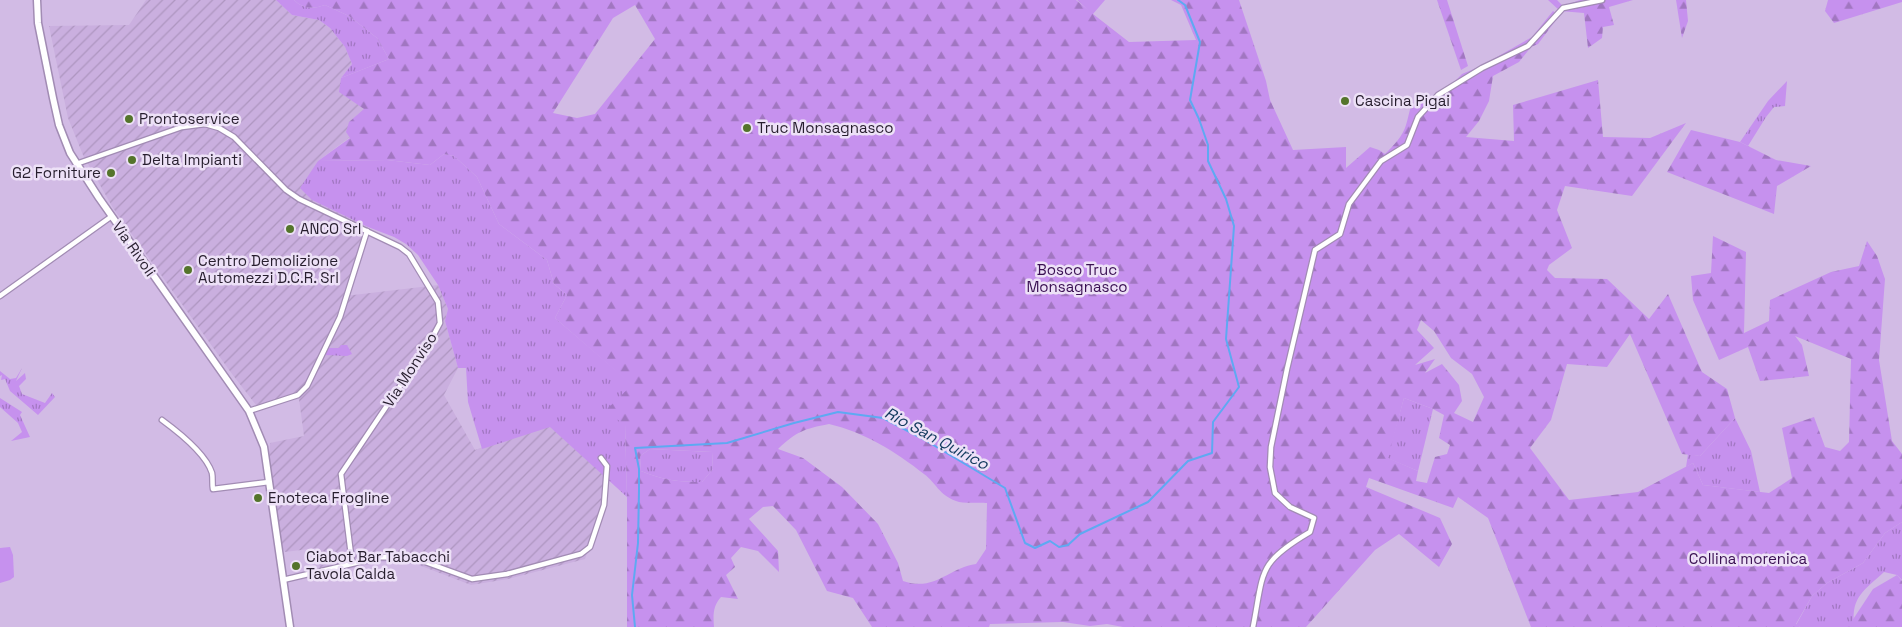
<svg xmlns="http://www.w3.org/2000/svg" width="1902" height="627" font-family="'Space Grotesk',sans-serif">
<style>
.industrial{fill:url(#industrial-furrows)}
.grass{fill:url(#grass-tufts)}
.forest{fill:url(#forest-firs);fill-rule:evenodd}
.garden{fill:#c691ee}
.lines{fill:none;stroke-linecap:round;stroke-linejoin:round}
.stream{stroke:#5ea9f2;stroke-width:2}
.street-casing{stroke:#a28cb4;stroke-width:7}
.secondary-casing{stroke:#a28cb4;stroke-width:9}
.street{stroke:#fff;stroke-width:4.5}
.secondary{stroke:#fff;stroke-width:6}
.poi-dot{fill:#54742b;stroke:#ede1f7;stroke-width:2}
.labels{text-anchor:middle;stroke-width:5;stroke-linejoin:round;paint-order:stroke}
.poi-label{font-size:15px;fill:#271e2e;stroke:#ede1f7;text-anchor:start}
.street-label{font-size:15px;fill:#271e2e;stroke:#ede1f7}
.park-label{font-size:15px;fill:#3a1053;stroke:#ede1f7}
.water-label{font-size:16px;font-style:italic;fill:#11395d;stroke:#ede1f7}
</style>
<defs>
<pattern id="industrial-furrows" width="10" height="10" patternUnits="userSpaceOnUse" patternTransform="scale(1.25)"><rect width="10" height="10" fill="#caafdf"/><path d="M-1 1l2-2M0 10L10 0M9 11l2-2" fill="none" stroke="#ae96c0"/></pattern>
<pattern id="grass-tufts" width="24" height="20" patternUnits="userSpaceOnUse" patternTransform="scale(1.25)"><rect width="24" height="20" fill="#c691ee"/><path d="M3 7l-1-3M5 7V3M7 7l1-3M15 17l-1-3M17 17v-4M19 17l1-3" fill="none" stroke="#a176c1"/></pattern>
<pattern id="forest-firs" width="22" height="20" patternUnits="userSpaceOnUse" patternTransform="scale(1.25)"><rect width="22" height="20" fill="#c691ee"/><path d="M5 1l3.5 6h-7zM16 11l3.5 6h-7z" fill="#a176c1"/></pattern>
</defs>
<rect width="100%" height="100%" fill="#d2bbe5"/>
<path class="industrial" d="M146,0H276L292,15L319,20L330,28L345,47L352,64L341,78L356,102L364,109L350,137L318,161L312,200L368,227L345,296L438,285L448,309L445,321L458,368L444,395L475,450L550,421L607,456L602,511L585,559L508,579L471,585L416,564L381,562L321,575L317,548L285,552L271,527L267,485L270,443L304,436L299,399L256,405L232,374L113,208L83,155L68,118L49,26L129,25Z"/>
<g class="grass">
<path d="M276,0H294C303,9 313,9 325,5L349,16L377,38L389,59L341,78L352,64L345,47L330,28L319,20L292,15Z"/>
<path d="M1787,81L1785,106L1774,107L1766,117L1748,146L1740,142L1768,101Z"/>
<path d="M444,154L454,156L477,177L499,224L547,260L554,284L567,295L555,318L633,385L625,424L627,497L550,427L482,449L468,402L466,368H458L445,321L448,309L438,285L418,255L406,244L394,237L368,227L312,200L300,188L318,161L387,160L430,165Z"/>
<path d="M341,345H347L352,354L347,356L325,355L327,348H339Z"/>
<path d="M22,368L16,381L25,373L26,379L19,386L22,394L45,403L52,393L55,397L38,415L10,391L5,379L1,380L2,375L0,376V371L10,379L16,378Z"/>
<path d="M0,398L22,412L20,415L30,437L11,441L22,432L18,423L0,407Z"/>
<path d="M1404,398L1433,409L1418,471L1387,458Z"/>
<path d="M1735,418L1751,451L1760,492L1703,485L1693,463L1686,467L1688,454L1700,456Z"/>
<path d="M650,449L712,452L713,469L702,482C680,482 662,480 641,471L640,456Z"/>
<path d="M1902,522V580L1897,575L1884,572C1865,590 1851,596 1854,625L1851,627H1800L1796,625L1812,596L1827,583L1863,563L1885,533Z"/>
</g>
<g class="forest">
<path d="M294,0H1076L1088,10L1077,0H1105L1093,14L1129,42L1196,40L1181,5L1171,0H1239L1266,81L1270,100L1293,150L1346,147V168L1370,147L1379,150L1385,154C1393,146 1403,136 1406,125C1408,119 1409,112 1411,106L1427,102L1453,83L1462,74L1481,66L1532,37L1553,11L1559,16L1538,44L1531,47L1519,62L1493,76L1489,101L1479,121L1466,137L1514,141L1513,105L1598,80L1603,137L1650,138L1686,123L1632,196L1565,186L1557,210L1572,248L1549,265L1547,270L1555,278L1607,279L1649,319L1668,294L1702,372L1727,389L1735,418L1700,456L1682,454L1630,334L1607,367L1567,364L1551,420L1530,448L1569,500L1638,492L1693,463L1703,485L1769,493L1792,478L1782,428L1814,417L1825,447L1840,451L1849,442L1851,359L1795,336L1802,345L1809,376L1760,381L1748,347L1719,360L1693,300L1691,276L1711,273L1713,236L1746,252L1744,333L1769,321L1770,300L1831,272L1859,266L1867,241L1877,256L1885,279L1879,360L1892,441L1902,454V522L1885,533L1863,563L1827,583L1812,596L1796,624L1800,627H1531L1488,518L1458,497L1453,508L1369,478L1366,487L1440,518L1452,544L1439,567L1399,534L1375,550L1306,627H1123L1107,624L1090,626L1063,622L990,624L989,627H872L853,598L827,591L796,530L773,506L763,507L749,519L778,551L779,572L758,551L741,547L731,558L735,567L726,575L738,599L721,597C713,606 713,615 714,627H627V497L625,424L604,412L632,385L555,318L567,295L554,284L547,260L499,224L477,177L454,156L444,154L430,165L387,160L318,161L350,138L346,132L349,122L364,109L339,92L341,78L389,59L377,38L349,16L325,5C313,9 303,9 294,0ZM635,5L655,39L595,114L577,118L553,113L613,18ZM1421,320L1434,331L1451,358L1472,374L1484,397L1473,422L1454,413L1462,401L1459,385L1442,364L1425,373L1435,359L1415,365L1434,348L1417,330ZM1404,398L1433,409L1444,415L1439,438L1450,445L1447,454L1435,457L1427,483L1416,481L1418,471L1388,458ZM829,424C864,432 896,452 924,474C937,484 938,494 956,501C963,504 979,502 987,503L986,549L976,564C948,568 935,592 903,581L898,563L878,524L842,487L803,458L778,449C797,431 804,429 829,424ZM650,449L712,452L713,469L702,482C680,482 662,480 641,471L640,456Z"/>
<path d="M1437,0H1447L1468,66L1461,70Z"/>
<path d="M1548,0H1557L1563,6L1580,0H1633L1609,7L1614,25L1603,27L1602,38L1588,48L1584,13L1560,11Z"/>
<path d="M1676,0H1686L1688,21L1682,38Z"/>
<path d="M1828,0H1902V2L1834,23L1825,11Z"/>
<path d="M1691,130L1740,142L1776,160L1811,166L1777,186L1774,214L1667,172Z"/>
<path d="M1897,575L1902,581V627H1848L1873,589Z"/>
</g>
<path class="garden" d="M10,547L13,555L14,577L10,580L0,583V548Z"/>
<g class="lines">
<path class="stream" d="M635,627L632,595L638,543L639,490V469L635,448L727,443L794,423L838,412L883,418L925,440L1005,488L1025,543L1035,548L1050,541L1059,547L1068,545L1080,534L1148,502L1188,461L1212,453L1213,422L1239,387L1226,339L1234,226L1226,199L1208,161V145L1199,119L1190,100L1200,42L1185,5L1178,0"/>
<defs>
<g id="street">
<path d="M76,164L182,127L205,124L219,128L234,137L286,190L299,199L400,247L409,254L438,302L440,323L431,340L341,474L352,563"/>
<path d="M0,296L112,216"/>
<path d="M249,411L298,395L307,386L340,317L367,231"/>
<path d="M162,420C177,431 206,454 212,473C213,478 212,484 213,489L269,482"/>
<path d="M283,580L381,557L417,559L472,579L507,574L581,554L590,547L604,505L607,466L601,458"/>
<path d="M1253,627C1264,571 1257,563 1310,532L1314,518L1290,507L1275,493L1270,467L1271,447L1287,369L1315,250L1340,234L1349,204L1381,161L1407,145L1418,117L1438,95L1482,68L1528,46L1563,8L1602,0"/>
</g>
<path id="secondary" d="M37,0L38,23L53,98L59,125L70,153L99,198L249,411L264,447L290,627"/>
</defs>
<use href="#street" class="street-casing"/>
<use href="#secondary" class="secondary-casing"/>
<use href="#street" class="street"/>
<use href="#secondary" class="secondary"/>
</g>
<g class="poi-dot">
<circle cx="1345" cy="101" r="5"/>
<circle cx="129" cy="119" r="5"/>
<circle cx="747" cy="128" r="5"/>
<circle cx="132" cy="160" r="5"/>
<circle cx="111" cy="173" r="5"/>
<circle cx="290" cy="229" r="5"/>
<circle cx="188" cy="270" r="5"/>
<circle cx="258" cy="498" r="5"/>
<circle cx="296" cy="566" r="5"/>
</g>
<g class="labels">
<g class="poi-label">
<text x="1355" y="106">Cascina Pigai</text>
<text x="139" y="124">Prontoservice</text>
<text x="757" y="133">Truc Monsagnasco</text>
<text x="142" y="165">Delta Impianti</text>
<text x="101" y="178" text-anchor="end">G2 Forniture</text>
<text x="300" y="234">ANCO Srl</text>
<text x="198" y="266">Centro Demolizione<tspan x="198" dy="17">Automezzi D.C.R. Srl</tspan></text>
<text x="268" y="503">Enoteca Frogline</text>
<text x="306" y="562">Ciabot Bar Tabacchi<tspan x="306" dy="17">Tavola Calda</tspan></text>
</g>
<g class="street-label">
<text transform="translate(134 249) rotate(55)" y="5">Via Rivoli</text>
<text transform="translate(410 370) rotate(-57)" y="5">Via Monviso</text>
</g>
<g class="park-label">
<text x="1077" y="275">Bosco Truc<tspan x="1077" dy="17">Monsagnasco</tspan></text>
<text x="1748" y="564">Collina morenica</text>
</g>
<g class="water-label">
<text transform="translate(937 438) rotate(28)" y="6">Rio San Quirico</text>
</g>
</g>
</svg>
